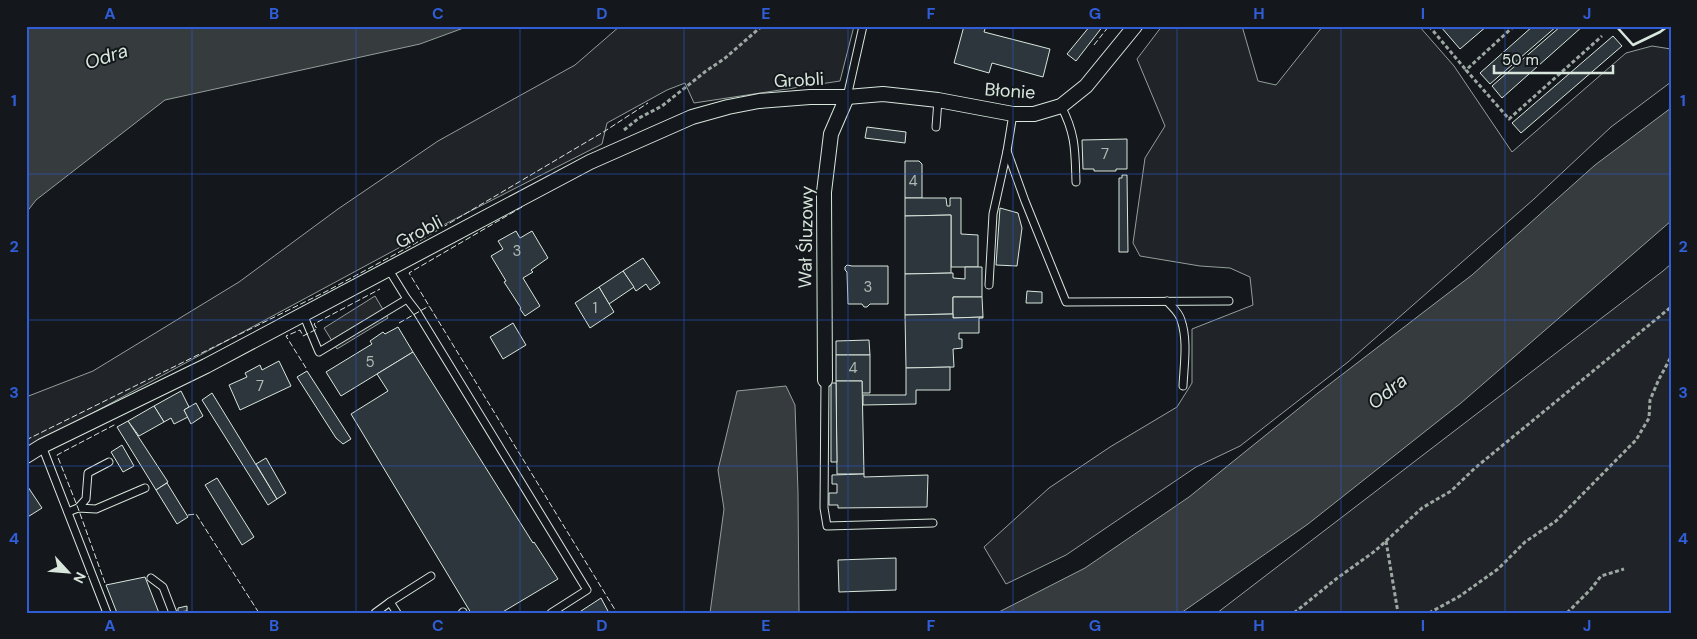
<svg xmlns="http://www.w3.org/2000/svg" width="1697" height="639" font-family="'DM Sans',sans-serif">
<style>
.green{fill:#202428;stroke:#939e99}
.parking{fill:#24282b;stroke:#939e99}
.water{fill:#363b3e;stroke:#939e99}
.building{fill:#2c363c;stroke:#d8e6dc}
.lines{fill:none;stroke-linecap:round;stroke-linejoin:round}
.lane-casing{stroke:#d8e6dc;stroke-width:9}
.street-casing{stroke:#d8e6dc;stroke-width:16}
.path{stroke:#9da8a2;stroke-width:3;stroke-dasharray:4 2.5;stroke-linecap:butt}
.lane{stroke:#14181c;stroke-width:7}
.street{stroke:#14181c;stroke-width:14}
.fence{stroke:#d8e6dc;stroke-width:1;stroke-dasharray:6 2.5;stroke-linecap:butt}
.wall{stroke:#d8e6dc;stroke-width:2.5}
.grid{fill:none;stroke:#305dd8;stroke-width:1;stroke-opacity:0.55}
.labels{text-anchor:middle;stroke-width:4;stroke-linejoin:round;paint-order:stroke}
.number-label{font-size:15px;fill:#adbab4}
.street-label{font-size:18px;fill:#d8e6dc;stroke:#14181c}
.water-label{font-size:19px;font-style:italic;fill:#d8e6dc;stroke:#14181c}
.neatline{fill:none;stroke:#305dd8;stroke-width:2}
.grid-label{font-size:16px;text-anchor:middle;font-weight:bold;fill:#305dd8}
</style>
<rect width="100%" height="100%" fill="#14181c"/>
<g class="green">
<path d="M620,26H854L840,81L694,103L685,83L667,90L607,123L602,144L406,244L26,449V397L93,371L239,282L338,209L438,141L575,65Z"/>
<path d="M1162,26H1242L1258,81L1276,85L1323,26H1419L1454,66L1512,152L1626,53L1652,46L1671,49V82L1611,127L1534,199L1348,362L1240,446L1196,467L1066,555L1006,584L984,547L1049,488L1110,447L1177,407L1192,383V329L1253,305L1250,277L1230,268L1200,266L1140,256L1133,243L1145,158L1165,126L1137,59Z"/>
<path d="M1671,264V613H1217L1663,271Z"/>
</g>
<path class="parking" d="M375,296L388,318L337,349L324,328Z"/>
<g class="water">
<path d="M26,26H469L420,44L165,100L36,200L26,213Z"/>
<path d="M1671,108V221L1461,403L1308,524L1181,613H997L1085,568L1189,497L1318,393L1472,275L1595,165Z"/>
<path d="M786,386L795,405L798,492L799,613H710L724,509L718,470L737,391Z"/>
</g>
<g class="building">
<path d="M964,26H986L984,32L1050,49L1043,77L992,63L989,73L954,63Z"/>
<path d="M1090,26H1103L1076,61L1067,54Z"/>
<path d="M1442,26H1487L1460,49L1441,27Z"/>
<path d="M1533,26H1557L1490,84L1480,73Z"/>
<path d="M1561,26H1583L1502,98L1492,86Z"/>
<path d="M1613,36L1622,46L1521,133L1512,123Z"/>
<path d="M867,127L906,132L905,143L865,138Z"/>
<path d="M1127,139V169H1116V171H1094V169H1083L1082,140Z"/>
<path d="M905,161H919L922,164V198H905Z"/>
<path d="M1122,175H1127L1128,252H1119V178H1122Z"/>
<path d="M905,198H946L947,206H950V198H961V234L978,235V267H951V215L905,216Z"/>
<path d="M1000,208L1018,213L1022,228L1017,266L996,265Z"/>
<path d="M951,215V273L905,274V216Z"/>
<path d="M516,231L520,238L532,231L548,258L531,270L533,272L523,278L540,306L525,316L520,309L521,308L504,282L506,281L491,256L503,249L498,241Z"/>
<path d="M643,258L660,283L650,290L646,284L636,291L623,271Z"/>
<path d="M847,265L852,266H888V304H870L867,307H864L862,304H848L847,272L845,270V267Z"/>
<path d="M965,267H982V297H953V314L905,315V274L953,273V278L965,279Z"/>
<path d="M623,271L634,287L609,304L599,287Z"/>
<path d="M599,287L614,312L590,328L575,303Z"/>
<path d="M1027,291L1042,292V303H1026Z"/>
<path d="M953,297H982L983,317L953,318Z"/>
<path d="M953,314V318L983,317V318H979V333H959V339H962V348L953,349L954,367L906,368L905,315Z"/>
<path d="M513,323L526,345L503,359L490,337Z"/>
<path d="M398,327L413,352L341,396L326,372L372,344L370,341L383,332L385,334Z"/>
<path d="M869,340L870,355H836V341Z"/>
<path d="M413,352L533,543L534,542L558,579L501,613H471L351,414L388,391L377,374Z"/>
<path d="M836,355H870V393H862V381H836Z"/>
<path d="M279,361L291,386L240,410L229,385L247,377L245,373L260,365L262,370Z"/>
<path d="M950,367V390H916V404L863,405V395H906V368Z"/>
<path d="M307,371L351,439L343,444L336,438L297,377Z"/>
<path d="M836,381H862L864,474H837Z"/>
<path d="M831,383H836L837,462H831Z"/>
<path d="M181,391L189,407L184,410L188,417L174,424L171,418L164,422L154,406Z"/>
<path d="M212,393L277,499L268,505L202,400Z"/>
<path d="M196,403L203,416L191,424L184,410Z"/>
<path d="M154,406L164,422L139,436L128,421Z"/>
<path d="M128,421L168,482L156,490L117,427Z"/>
<path d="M122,445L134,466L123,472L111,452Z"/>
<path d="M266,458L286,493L277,499L256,464Z"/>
<path d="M864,474V477L928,475L927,507L838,508V505H829V493H837V484H832V475Z"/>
<path d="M217,478L254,537L242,545L205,485Z"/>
<path d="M167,483L188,517L177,524L156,490Z"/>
<path d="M26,484L42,508L26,518Z"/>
<path d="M896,558V590L839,592L838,560Z"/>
<path d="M145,577L159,613H117L106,585Z"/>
<path d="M601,598L609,613H578Z"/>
<path d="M187,606V611L178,612V608Z"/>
</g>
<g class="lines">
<defs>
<g id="lane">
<path d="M847,97L863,26"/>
<path d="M1061,106C1076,134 1075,152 1076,182"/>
<path d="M1013,114L1007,151L1025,201L1066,302L1229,301"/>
<path d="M936,127L938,100"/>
<path d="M389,270L407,299L417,312L587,590L551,613"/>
<path d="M989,285L993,214L1007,151"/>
<path d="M1167,301C1172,307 1179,312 1181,320C1188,340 1184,365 1183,386"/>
<path d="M303,314L319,352L407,299"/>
<path d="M825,380L824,508L827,526L933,523"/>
<path d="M42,446L107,613"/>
<path d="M78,508L86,499L88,473L109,462"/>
<path d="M68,512L78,508L96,509L145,488"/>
<path d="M151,578L163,587L173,613"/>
<path d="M375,613L390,602"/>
<path d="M397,613L390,602L431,576"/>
<path d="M462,613L463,612"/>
</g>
<g id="street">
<path d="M825,380L824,192L831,134L847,97"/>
<path d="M26,456L42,446L206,366L590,162L692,117L728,107L759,101L810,97H847L883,94L938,100L1013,114H1034L1061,106L1086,86L1135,26"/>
</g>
</defs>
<use href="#lane" class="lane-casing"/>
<use href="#street" class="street-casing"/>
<g class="path">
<path d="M1429,26L1466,70"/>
<path d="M1514,26L1466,70L1509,119L1602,36"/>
<path d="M624,130L639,118L662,106L706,71L724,59L762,26"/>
<path d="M1386,541L1398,613"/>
<path d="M1294,613L1336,579L1375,551L1422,508L1451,491L1475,468L1671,307"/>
<path d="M1429,613L1460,596L1498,569L1525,542L1556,521L1636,440L1649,418L1650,400L1659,379L1671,357"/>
<path d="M1567,613L1591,589L1601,576L1624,569"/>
</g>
<use href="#lane" class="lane"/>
<use href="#street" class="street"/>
<g class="fence">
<path d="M1094,45L1109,26"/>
<path d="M522,207L409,273L617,613"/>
<path d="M399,323L429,306"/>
<path d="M306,368L286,336L300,330L303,336L317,329L314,324L380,289"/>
<path d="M26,440L327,291L416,243L605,131L648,103"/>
<path d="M188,515L196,514L259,613"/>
<path d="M105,583L78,508L57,455L116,424"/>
</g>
<path class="wall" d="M1616,26L1633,45L1660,32L1668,26"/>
</g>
<path class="grid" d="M192,26V613M356,26V613M520,26V613M684,26V613M848,26V613M1013,26V613M1177,26V613M1341,26V613M1505,26V613M26,174H1671M26,320H1671M26,466H1671"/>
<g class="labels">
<g class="number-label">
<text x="1105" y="159">7</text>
<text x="913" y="186">4</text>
<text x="517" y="256">3</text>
<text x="868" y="292">3</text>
<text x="595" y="313">1</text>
<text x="370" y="367">5</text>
<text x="853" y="373">4</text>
<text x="260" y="391">7</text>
</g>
<g class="street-label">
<text transform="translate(799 80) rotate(-3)" y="6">Grobli</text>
<text transform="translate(1010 91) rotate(4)" y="6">Błonie</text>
<text transform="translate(419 232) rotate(-28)" y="6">Grobli</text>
<text transform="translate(806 237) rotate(-89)" y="6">Wał Śluzowy</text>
</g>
<g class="water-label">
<text transform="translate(106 56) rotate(-18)" y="7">Odra</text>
<text transform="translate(1387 391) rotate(-39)" y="7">Odra</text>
</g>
</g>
<rect width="1697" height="639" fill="none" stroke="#14181c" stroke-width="55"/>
<g transform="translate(68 572) rotate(116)" stroke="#14181c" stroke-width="4" paint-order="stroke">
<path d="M0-4L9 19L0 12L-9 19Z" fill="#d8e6dc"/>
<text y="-8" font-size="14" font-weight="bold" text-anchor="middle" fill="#d8e6dc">N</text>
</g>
<path d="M1494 65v8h119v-8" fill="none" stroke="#d8e6dc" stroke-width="2.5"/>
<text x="1502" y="65" font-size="15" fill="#d8e6dc" stroke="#14181c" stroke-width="4" paint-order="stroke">50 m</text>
<rect x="28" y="28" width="1642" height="584" class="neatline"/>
<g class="grid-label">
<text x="110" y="19">A</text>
<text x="274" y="19">B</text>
<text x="438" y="19">C</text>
<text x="602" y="19">D</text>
<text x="766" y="19">E</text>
<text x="931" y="19">F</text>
<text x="1095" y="19">G</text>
<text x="1259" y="19">H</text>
<text x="1423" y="19">I</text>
<text x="1587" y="19">J</text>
<text x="14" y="106">1</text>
<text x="1683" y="106">1</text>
<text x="14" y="252">2</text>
<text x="1683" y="252">2</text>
<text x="14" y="398">3</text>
<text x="1683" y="398">3</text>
<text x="14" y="544">4</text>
<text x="1683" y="544">4</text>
<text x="110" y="631">A</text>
<text x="274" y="631">B</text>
<text x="438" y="631">C</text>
<text x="602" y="631">D</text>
<text x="766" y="631">E</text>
<text x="931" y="631">F</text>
<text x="1095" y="631">G</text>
<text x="1259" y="631">H</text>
<text x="1423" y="631">I</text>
<text x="1587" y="631">J</text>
</g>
</svg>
